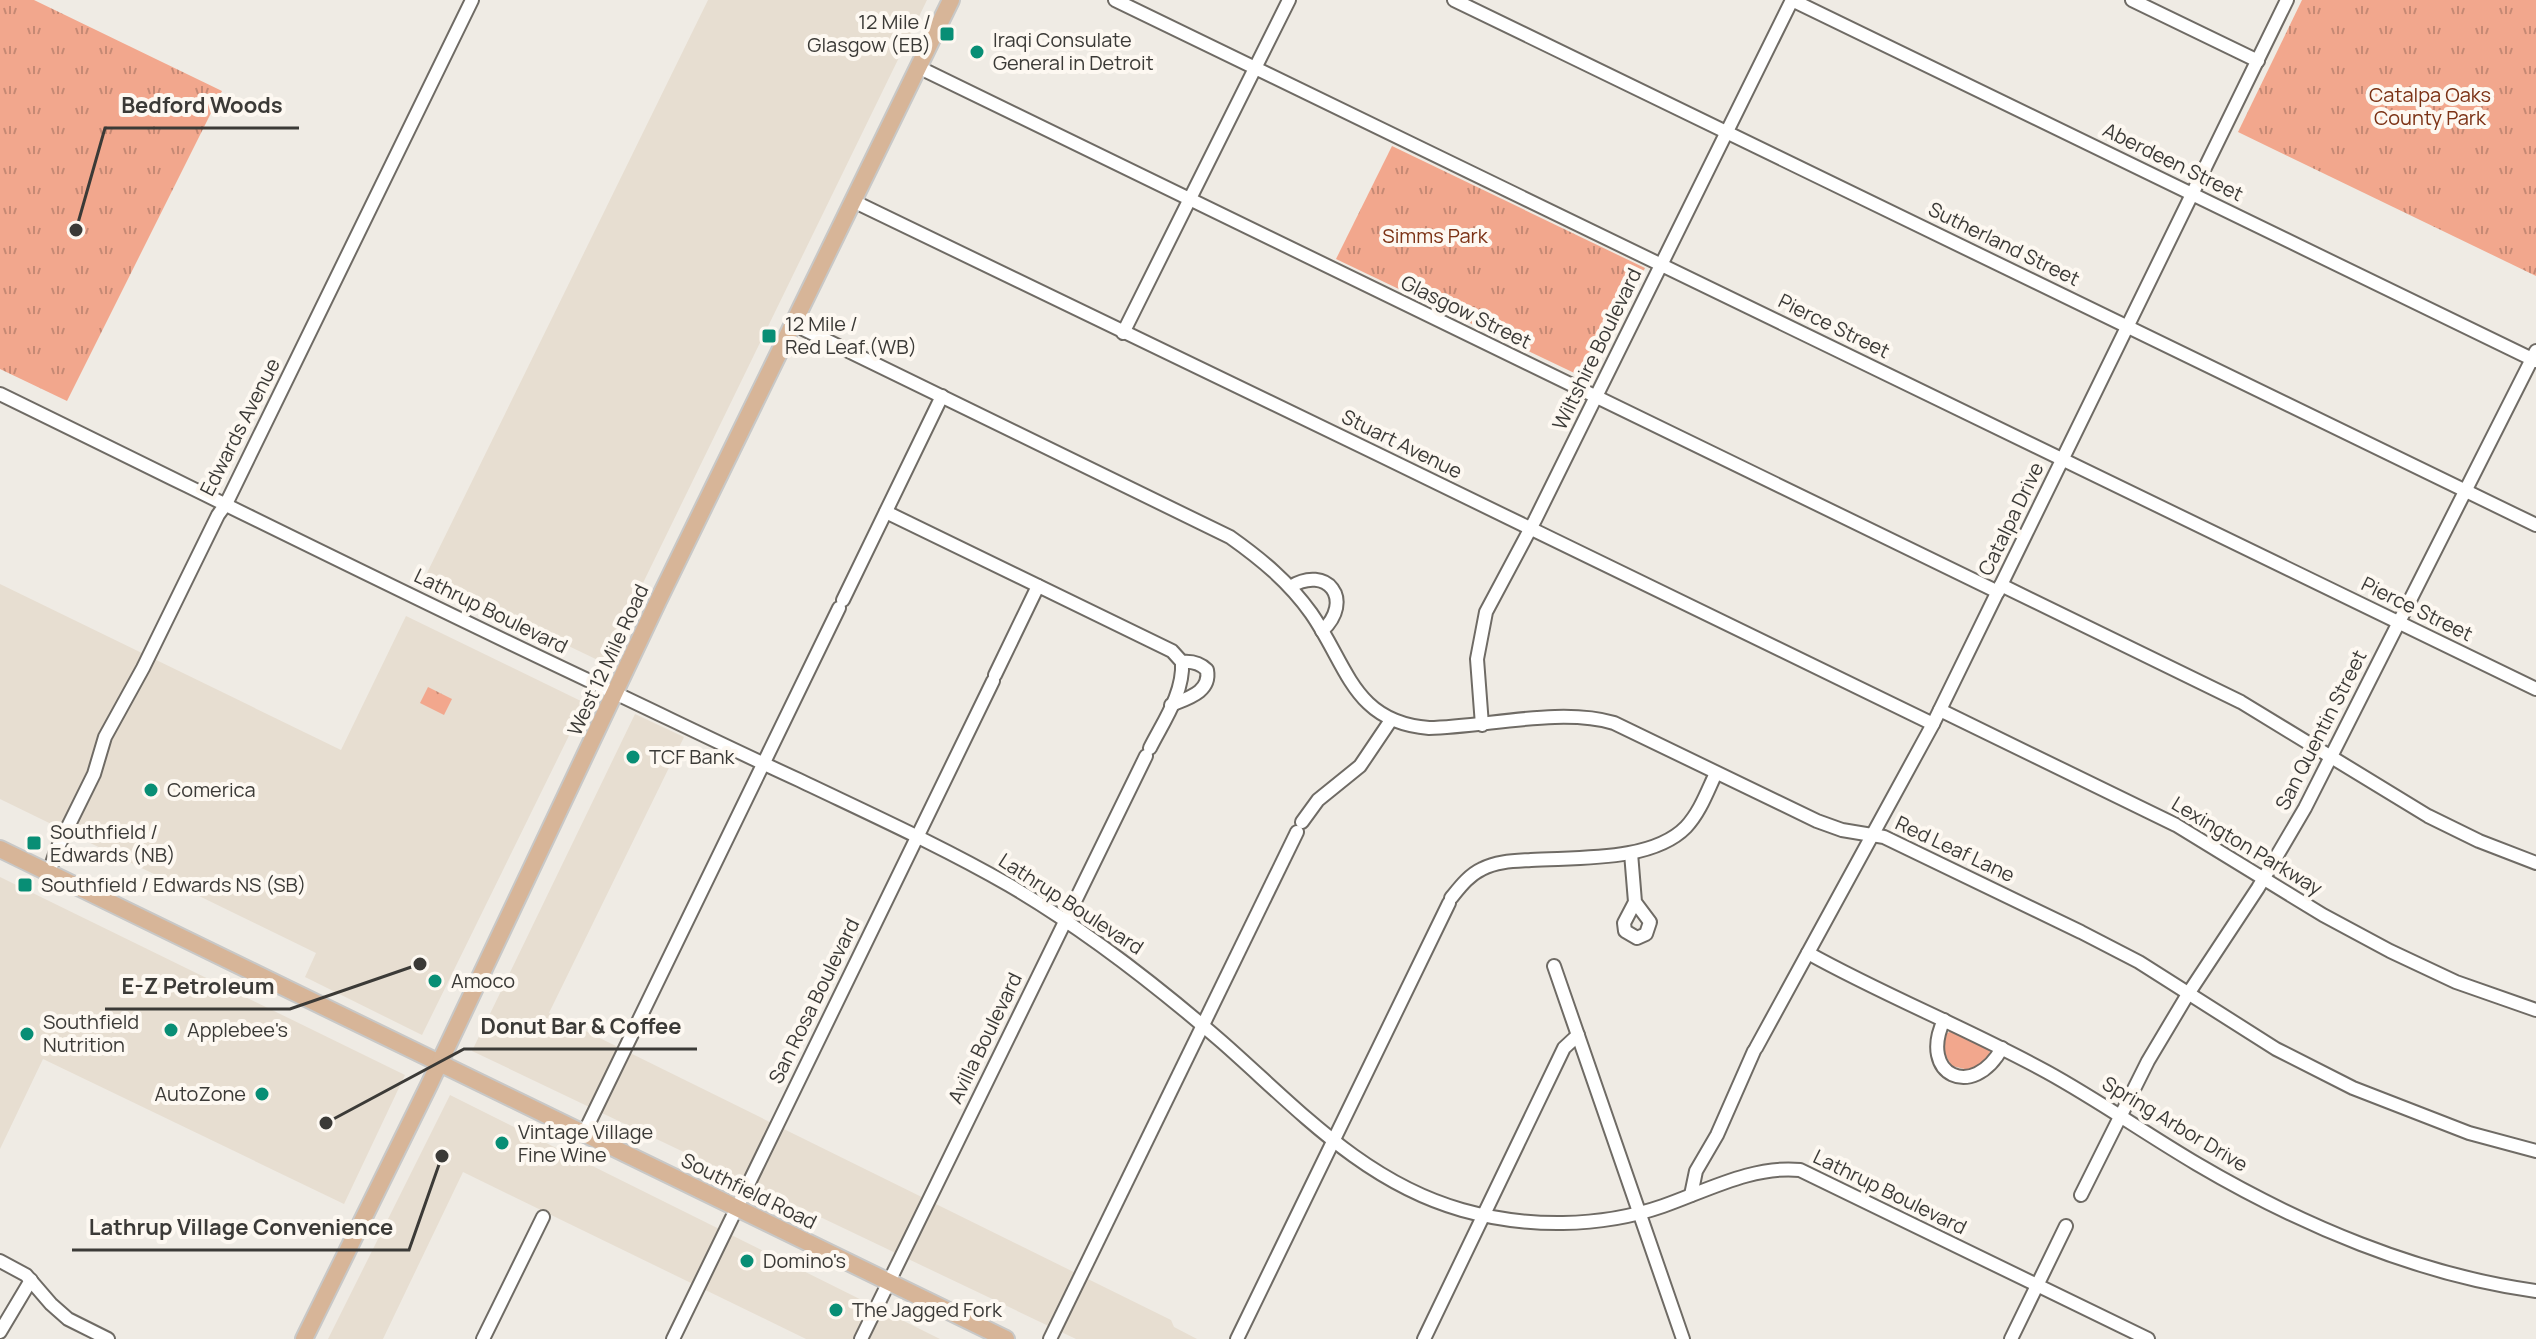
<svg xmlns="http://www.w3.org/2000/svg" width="2536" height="1339" font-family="Manrope,sans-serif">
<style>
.built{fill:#e7ded1}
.grass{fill:#f2a78d}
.park{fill:url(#park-tufts)}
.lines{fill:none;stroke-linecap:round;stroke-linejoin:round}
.minor-casing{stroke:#6f6b65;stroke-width:16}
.major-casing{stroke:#c8c8c7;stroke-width:20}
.minor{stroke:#fff;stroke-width:12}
.major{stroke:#d7b598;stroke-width:16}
.poi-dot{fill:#088e75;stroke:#fdf8f1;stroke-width:3}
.labels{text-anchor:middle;stroke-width:8;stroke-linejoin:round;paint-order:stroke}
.poi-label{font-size:20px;fill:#3b3a37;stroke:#fdf8f1;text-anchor:start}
.park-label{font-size:20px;fill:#7b3114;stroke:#fdf8f1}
.street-label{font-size:20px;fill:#3b3a37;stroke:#fdf8f1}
.leader{fill:none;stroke:#3b3a37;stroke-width:3}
.callout-dot{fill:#3b3a37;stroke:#fdf8f1;stroke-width:3}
.callout-label{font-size:22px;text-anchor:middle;font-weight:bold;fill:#3b3a37;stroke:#fdf8f1;stroke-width:8;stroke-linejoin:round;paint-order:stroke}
</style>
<defs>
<pattern id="park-tufts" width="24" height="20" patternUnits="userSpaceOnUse" patternTransform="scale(2)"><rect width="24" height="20" fill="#f2a78d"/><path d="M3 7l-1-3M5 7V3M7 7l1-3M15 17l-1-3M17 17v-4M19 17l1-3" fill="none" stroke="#c58974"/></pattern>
</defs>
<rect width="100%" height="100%" fill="#efebe4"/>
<g class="built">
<path d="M708,0H927L604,663L425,577Z"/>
<path d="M0,584L341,750L406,616L585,703L422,1035L305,977L316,953L0,799Z"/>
<path d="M635,714L684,737L549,1013L1171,1320L1174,1327L1197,1339H1076L472,1051Z"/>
<path d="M0,877L405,1075L344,1204L43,1059L0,1149Z"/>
<path d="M450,1095L940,1339H806L463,1172L383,1339H328Z"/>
</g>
<path class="grass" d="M1951,1031L1987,1048L1990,1051L1989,1058L1973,1071L1952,1066L1942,1050L1944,1035Z"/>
<g class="park">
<path d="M0,0H34L222,91L67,401L0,369Z"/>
<path d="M2302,0H2536V276L2238,132Z"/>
<path d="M1392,146L1645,268L1589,380L1336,259Z"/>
<path d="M428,687L452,699L444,715L420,703Z"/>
</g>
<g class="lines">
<defs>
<g id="minor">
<path d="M1115,0L2536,689"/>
<path d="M1454,0L2536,525"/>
<path d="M1792,0L2536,361"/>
<path d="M2132,0L2258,61"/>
<path d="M918,67L1998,592"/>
<path d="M853,201C1213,375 1574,548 1933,724"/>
<path d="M793,324L1230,537C1261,559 1289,582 1311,613C1348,666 1353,722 1429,728C1486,727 1560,707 1614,723L1817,821L1842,830L1884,837L2081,932L2139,962L2276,1049L2353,1088L2469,1133L2536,1151"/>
<path d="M1123,333L1289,0"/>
<path d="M0,394C199,491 396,590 596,684C664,716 731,749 799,780C870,814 941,846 1009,885C1086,930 1155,984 1222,1042C1297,1108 1363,1182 1462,1210C1526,1228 1600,1228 1663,1206C1706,1191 1754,1165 1800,1170L2148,1339"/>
<path d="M886,512L1172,651L1182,662"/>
<path d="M2001,585L2241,702L2428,816L2479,841L2536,863"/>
<path d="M1290,587C1327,564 1355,600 1322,631"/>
<path d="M843,600L942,396"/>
<path d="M995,675L1038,586"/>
<path d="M1171,705C1188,698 1211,692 1207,670C1200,663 1192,661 1182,662"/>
<path d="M1940,710L2176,825L2323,915L2390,951L2456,982L2536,1010"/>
<path d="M1482,725L1477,659L1486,612L1535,520L1792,0"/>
<path d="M1150,748C1163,722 1184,693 1182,662"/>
<path d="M1302,822L1318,800L1360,766L1391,720"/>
<path d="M1631,853L1635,902L1624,923L1625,931L1637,938L1646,934L1650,922L1635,902"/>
<path d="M49,873L56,851L94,774L105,737L143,668L218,515L226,504L472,0"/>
<path d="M1451,898C1460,887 1469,875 1482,869C1497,861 1515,861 1531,860C1577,857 1652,862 1686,827C1700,812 1707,792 1716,773"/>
<path d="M1808,953C1885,996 1969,1029 2047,1072C2098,1100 2146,1134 2197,1164C2299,1224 2418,1275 2536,1291"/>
<path d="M1554,966L1683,1339"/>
<path d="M1944,1020C1918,1075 1973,1101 2002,1048"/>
<path d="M1756,1048L1933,724L2287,0"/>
<path d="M584,1133L839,608"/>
<path d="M1691,1195L1696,1171L1717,1135L1754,1051"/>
<path d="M2081,1195L2148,1061L2188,994L2258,888L2305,808L2536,351"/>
<path d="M0,1261L26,1275L51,1304L68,1319L108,1339"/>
<path d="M0,1332L31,1280"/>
<path d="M483,1339L543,1217"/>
<path d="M673,1339L993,681"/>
<path d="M861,1339L1146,756"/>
<path d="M1050,1339L1297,832"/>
<path d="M1237,1339L1449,903"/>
<path d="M1424,1339L1564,1048L1578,1035"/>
<path d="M2011,1339L2066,1226"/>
</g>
<g id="major">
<path d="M0,849L1006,1339"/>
<path d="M304,1339L429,1085L658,601L951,0"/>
</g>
</defs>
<use href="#minor" class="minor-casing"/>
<use href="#major" class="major-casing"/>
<use href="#minor" class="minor"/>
<use href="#major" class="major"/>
</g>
<g class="poi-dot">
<rect x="939" y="26" width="16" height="16" rx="4"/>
<circle cx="977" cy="52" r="8"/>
<rect x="761" y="328" width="16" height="16" rx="4"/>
<circle cx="633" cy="757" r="8"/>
<circle cx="151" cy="790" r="8"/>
<rect x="26" y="835" width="16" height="16" rx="4"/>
<rect x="17" y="877" width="16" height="16" rx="4"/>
<circle cx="435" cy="981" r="8"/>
<circle cx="171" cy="1030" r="8"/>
<circle cx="27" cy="1034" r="8"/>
<circle cx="262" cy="1094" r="8"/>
<circle cx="502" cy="1143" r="8"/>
<circle cx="747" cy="1261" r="8"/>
<circle cx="836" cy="1310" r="8"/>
</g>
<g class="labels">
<g class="poi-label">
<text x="931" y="29" text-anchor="end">12 Mile /<tspan x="931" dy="23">Glasgow (EB)</tspan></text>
<text x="993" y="47">Iraqi Consulate<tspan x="993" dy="23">General in Detroit</tspan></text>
<text x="785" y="331">12 Mile /<tspan x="785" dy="23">Red Leaf (WB)</tspan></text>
<text x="649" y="764">TCF Bank</text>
<text x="167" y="797">Comerica</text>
<text x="50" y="839">Southfield /<tspan x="50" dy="23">Edwards (NB)</tspan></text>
<text x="41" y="892">Southfield / Edwards NS (SB)</text>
<text x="451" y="988">Amoco</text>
<text x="43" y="1029">Southfield<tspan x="43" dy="23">Nutrition</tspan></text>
<text x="187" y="1037">Applebee's</text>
<text x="246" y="1101" text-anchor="end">AutoZone</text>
<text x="518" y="1139">Vintage Village<tspan x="518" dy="23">Fine Wine</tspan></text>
<text x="763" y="1268">Domino's</text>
<text x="852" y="1317">The Jagged Fork</text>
</g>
<g class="park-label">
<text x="2430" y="102">Catalpa Oaks<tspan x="2430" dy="23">County Park</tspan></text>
<text x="1435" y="243">Simms Park</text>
</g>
<g class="street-label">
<text transform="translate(2173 162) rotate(26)" y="7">Aberdeen Street</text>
<text transform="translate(2004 244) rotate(26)" y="7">Sutherland Street</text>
<text transform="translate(1466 312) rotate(26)" y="7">Glasgow Street</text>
<text transform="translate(1834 326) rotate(26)" y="7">Pierce Street</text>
<text transform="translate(1597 349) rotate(-64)" y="7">Wiltshire Boulevard</text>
<text transform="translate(240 427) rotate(-63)" y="7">Edwards Avenue</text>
<text transform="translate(1402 444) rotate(26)" y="7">Stuart Avenue</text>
<text transform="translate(2011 519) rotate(-64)" y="7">Catalpa Drive</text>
<text transform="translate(2417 609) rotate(26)" y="7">Pierce Street</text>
<text transform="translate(491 611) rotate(26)" y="7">Lathrup Boulevard</text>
<text transform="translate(608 660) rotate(-65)" y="7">West 12 Mile Road</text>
<text transform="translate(2321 730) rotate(-63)" y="7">San Quentin Street</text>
<text transform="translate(2247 846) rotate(31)" y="7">Lexington Parkway</text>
<text transform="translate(1955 849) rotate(25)" y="7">Red Leaf Lane</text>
<text transform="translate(1071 904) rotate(33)" y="7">Lathrup Boulevard</text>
<text transform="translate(814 1001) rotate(-64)" y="7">San Rosa Boulevard</text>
<text transform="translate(985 1038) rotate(-64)" y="7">Avilla Boulevard</text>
<text transform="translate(2175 1124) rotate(31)" y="7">Spring Arbor Drive</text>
<text transform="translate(749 1191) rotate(26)" y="7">Southfield Road</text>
<text transform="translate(1890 1192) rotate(26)" y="7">Lathrup Boulevard</text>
</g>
</g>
<path class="leader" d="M76 230L105 128H299M420 964L290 1009H105M326 1123L464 1049H697M442 1156L409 1250H72"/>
<g class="callout-dot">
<circle cx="76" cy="230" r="8"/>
<circle cx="420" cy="964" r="8"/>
<circle cx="326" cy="1123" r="8"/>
<circle cx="442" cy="1156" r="8"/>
</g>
<g class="callout-label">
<text x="202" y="113">Bedford Woods</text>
<text x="198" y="994">E-Z Petroleum</text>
<text x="581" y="1034">Donut Bar &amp; Coffee</text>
<text x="241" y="1235">Lathrup Village Convenience</text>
</g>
</svg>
